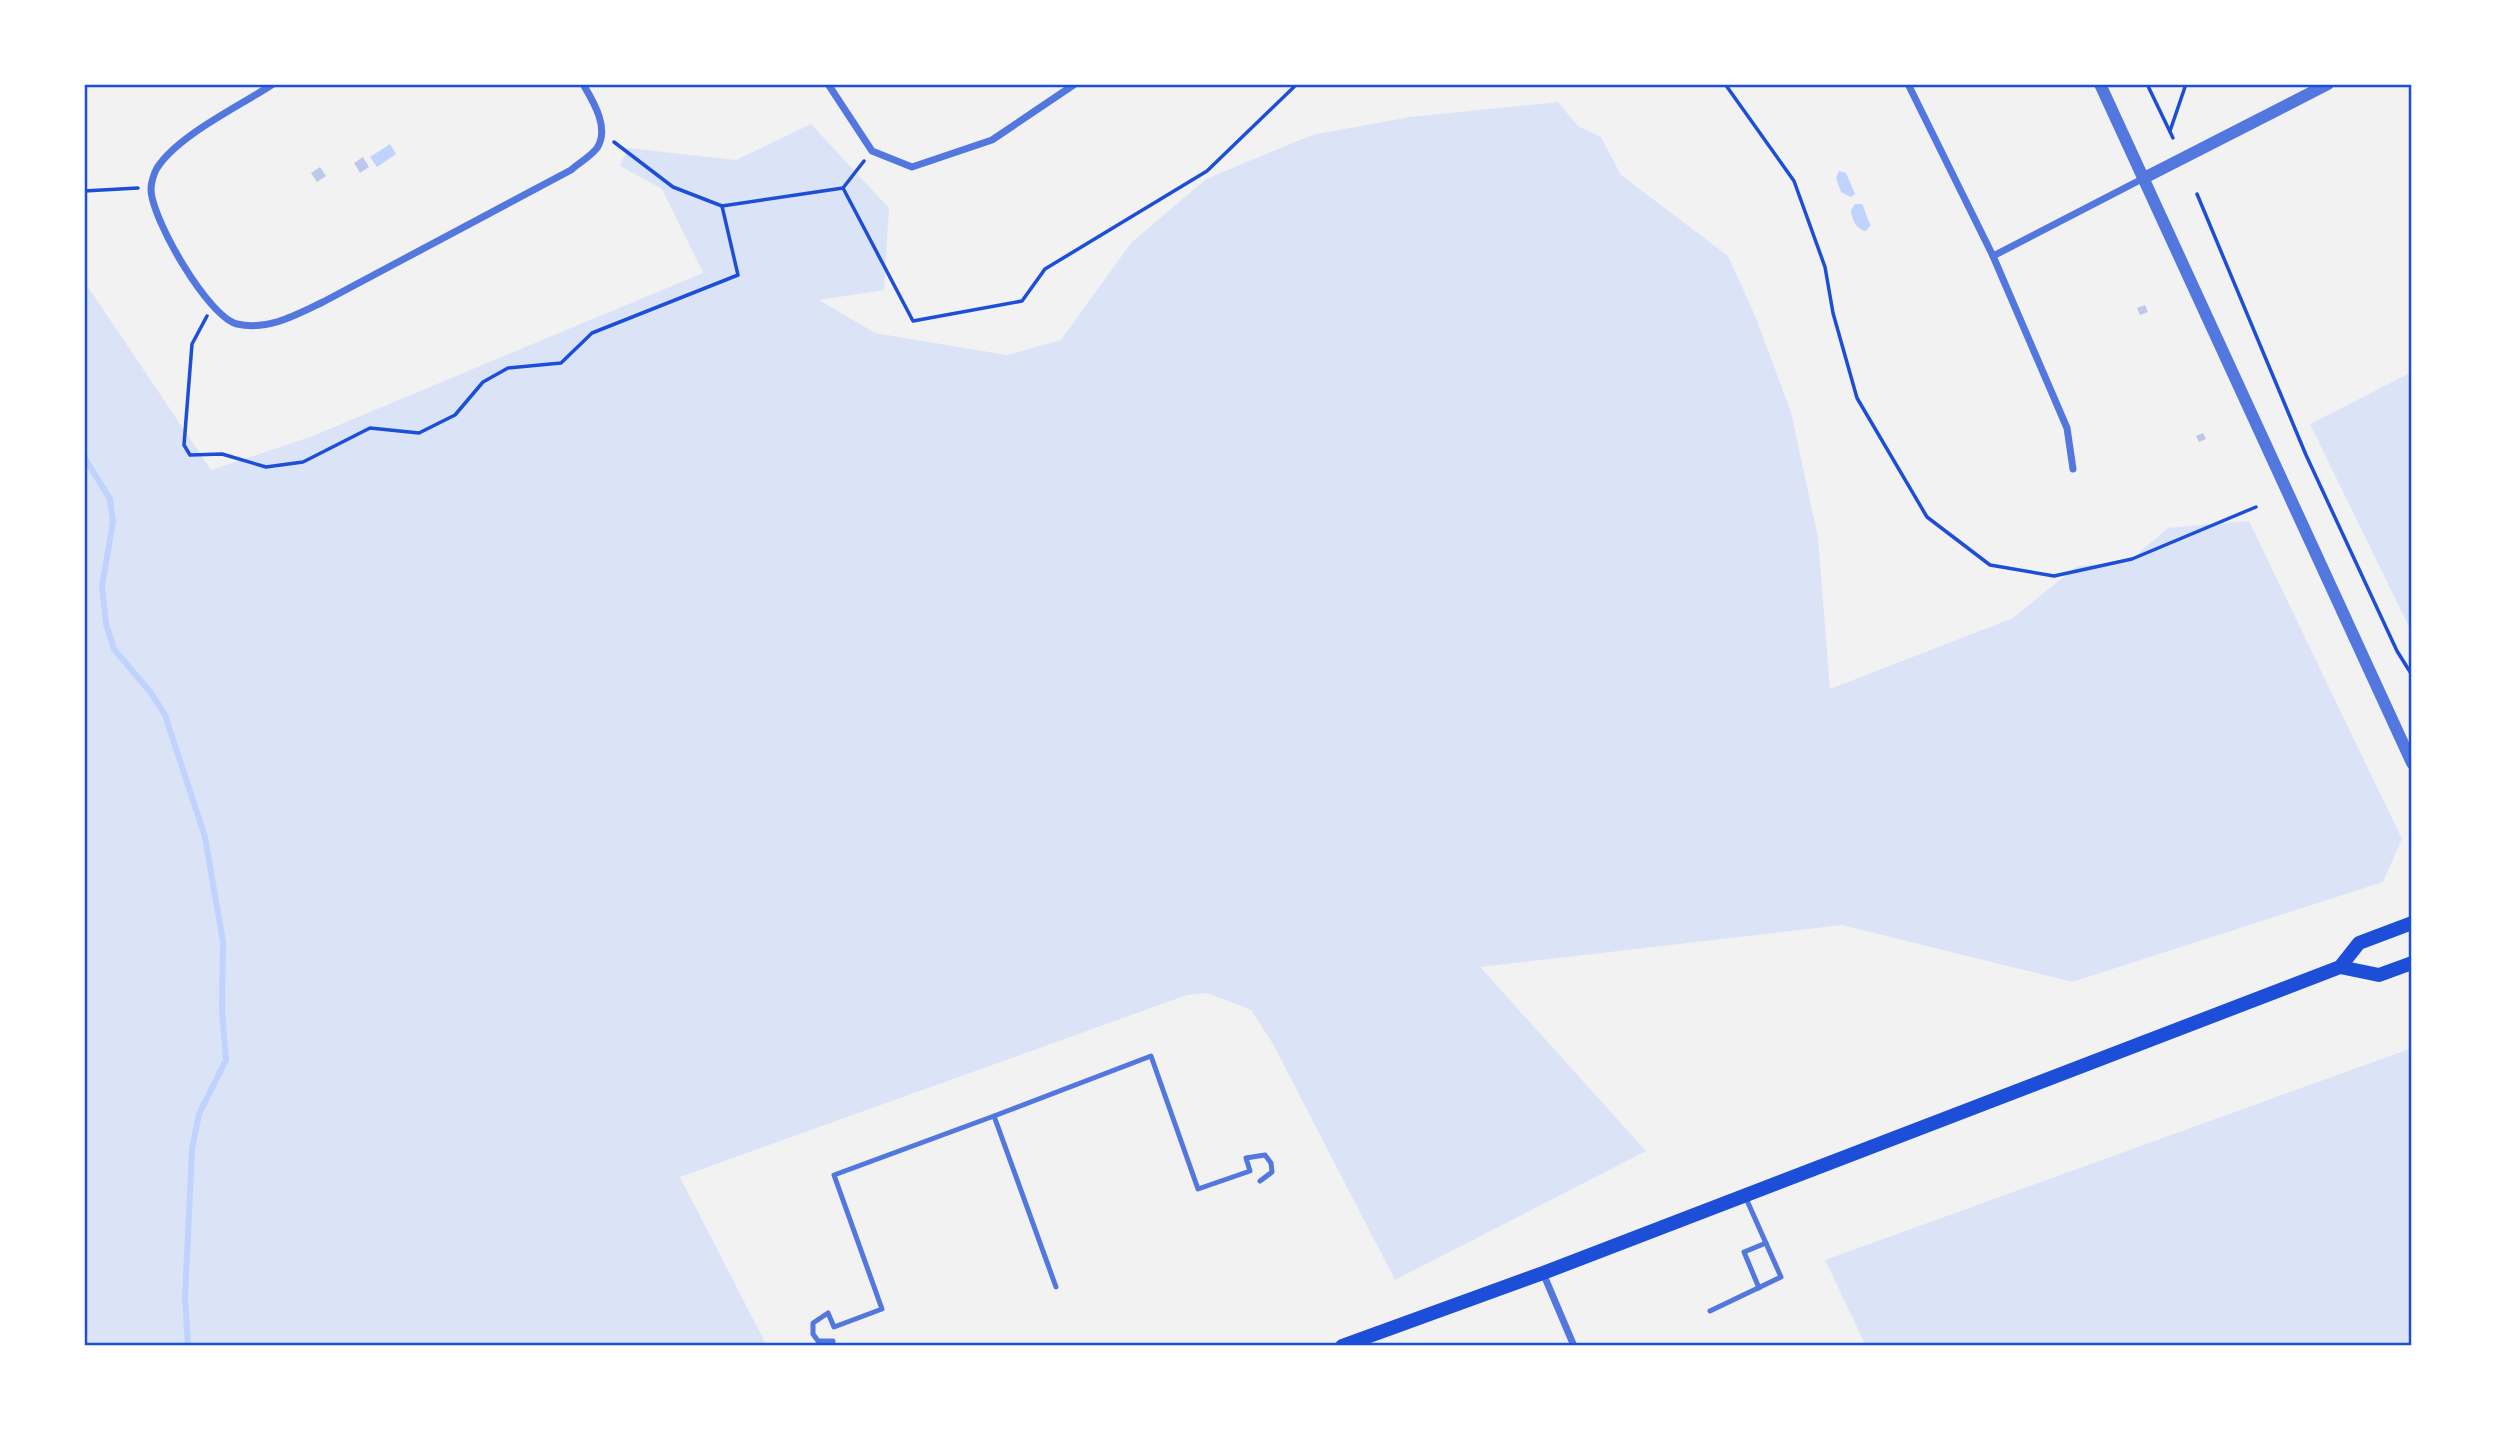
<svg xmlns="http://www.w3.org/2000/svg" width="2496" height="1430" font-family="'Noto Sans',sans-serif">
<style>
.green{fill:#dbe4f7}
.water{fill:#bfd3fe}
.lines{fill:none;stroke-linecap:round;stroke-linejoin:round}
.stream{stroke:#bfd3fe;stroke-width:6}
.building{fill:#bdc9ec}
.path{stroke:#1d4ed8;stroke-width:3.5}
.service{stroke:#5277de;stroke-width:5}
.minor{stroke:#5277de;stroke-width:7}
.tertiary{stroke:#5277de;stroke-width:12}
.secondary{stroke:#1d4ed8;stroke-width:14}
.neatline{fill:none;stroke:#1d4ed8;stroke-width:2.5}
</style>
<rect width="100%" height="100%" fill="#f2f2f2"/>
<g class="green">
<path d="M1558,102L1578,126L1601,137L1621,175L1728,256L1756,318L1791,412L1818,538L1830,689L2013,618L2077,566L2127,563L2168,528L2249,521L2402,839L2383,882L2072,982L1842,925L1480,967L1646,1151L1395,1280L1273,1044L1251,1010L1207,993L1187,995L680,1177L767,1346H84V281L211,470L310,437L703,273L662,189L620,166L628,148L736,160L811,124L889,208L884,290L819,300L875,333L1007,355L1061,340L1131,243L1206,179L1312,135L1410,117Z"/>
<path d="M2412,372V633L2310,424Z"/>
<path d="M2412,1048V1346H1866L1825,1260Z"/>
</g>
<g class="water">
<path d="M390,144L396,154L377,167L370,157Z"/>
<path d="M1839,171L1846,173L1855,194L1851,197L1841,192L1836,178Z"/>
<path d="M1855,204H1862C1866,211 1866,218 1871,225L1866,231C1856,230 1852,219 1851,210Z"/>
</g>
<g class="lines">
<path class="stream" d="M84,457L110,499L113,522L102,586L106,624L114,649L151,693L165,715L205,837L223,942L222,1011L226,1060L199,1114L192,1149L185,1298L188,1346"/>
</g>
<g class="building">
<path d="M363,157L369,167L360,173L354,163Z"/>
<path d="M320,167L326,176L317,182L311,173Z"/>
<path d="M2145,305L2148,312L2140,315L2137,308Z"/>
<path d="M2203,433L2206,439L2199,442L2196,436Z"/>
</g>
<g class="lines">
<g class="path">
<path d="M1725,84L1794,181L1825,267L1833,313L1857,398L1927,517L1990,565L2054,576L2132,559L2256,507"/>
<path d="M2147,84L2173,138"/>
<path d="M2170,131L2186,84"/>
<path d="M614,142L673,187L722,206L843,188L864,161"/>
<path d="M843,188L913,321L1022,301L1045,269L1207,171L1297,84"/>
<path d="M84,191L138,188"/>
<path d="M2197,194L2306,455L2397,651L2412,675"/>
<path d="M207,316L192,344L184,445L190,455L222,454L266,467L303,462L370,428L419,433L455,415L483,382L508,368L561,363L592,333L738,275L722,206"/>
</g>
<g class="service">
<path d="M994,1116L1151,1056L1198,1189L1250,1171L1246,1158L1265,1155L1271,1163L1272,1172L1260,1181"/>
<path d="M1759,1288L1744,1252L1766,1243"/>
<path d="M1710,1311L1781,1277L1745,1196"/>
<path d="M833,1341H818L813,1334V1323L828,1313L834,1327L882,1309L834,1175L994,1116L1056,1287"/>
</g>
<g class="minor">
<path d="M273,84C240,106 178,135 157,168C154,173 151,183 151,189C151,218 208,317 237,324C268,331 296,315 323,302L571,170C579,163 591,156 597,148C610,128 593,101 583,84"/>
<path d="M828,84L872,151L912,167L992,140L1075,84"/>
<path d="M1908,84L1993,256L2067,428L2073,469"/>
<path d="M1993,256L2144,178"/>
<path d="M1543,1273L1574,1346"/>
</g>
<g class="tertiary">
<path d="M2100,84L2412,763"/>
<path d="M2144,178L2328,84"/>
</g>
<g class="secondary">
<path d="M2340,967L2379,975L2412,963"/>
<path d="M1342,1346L1543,1273L2340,967L2359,943L2412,923"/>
</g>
</g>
<rect width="2496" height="1430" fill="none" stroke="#ffffff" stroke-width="172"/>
<rect x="86" y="86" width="2324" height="1258" class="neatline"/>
</svg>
